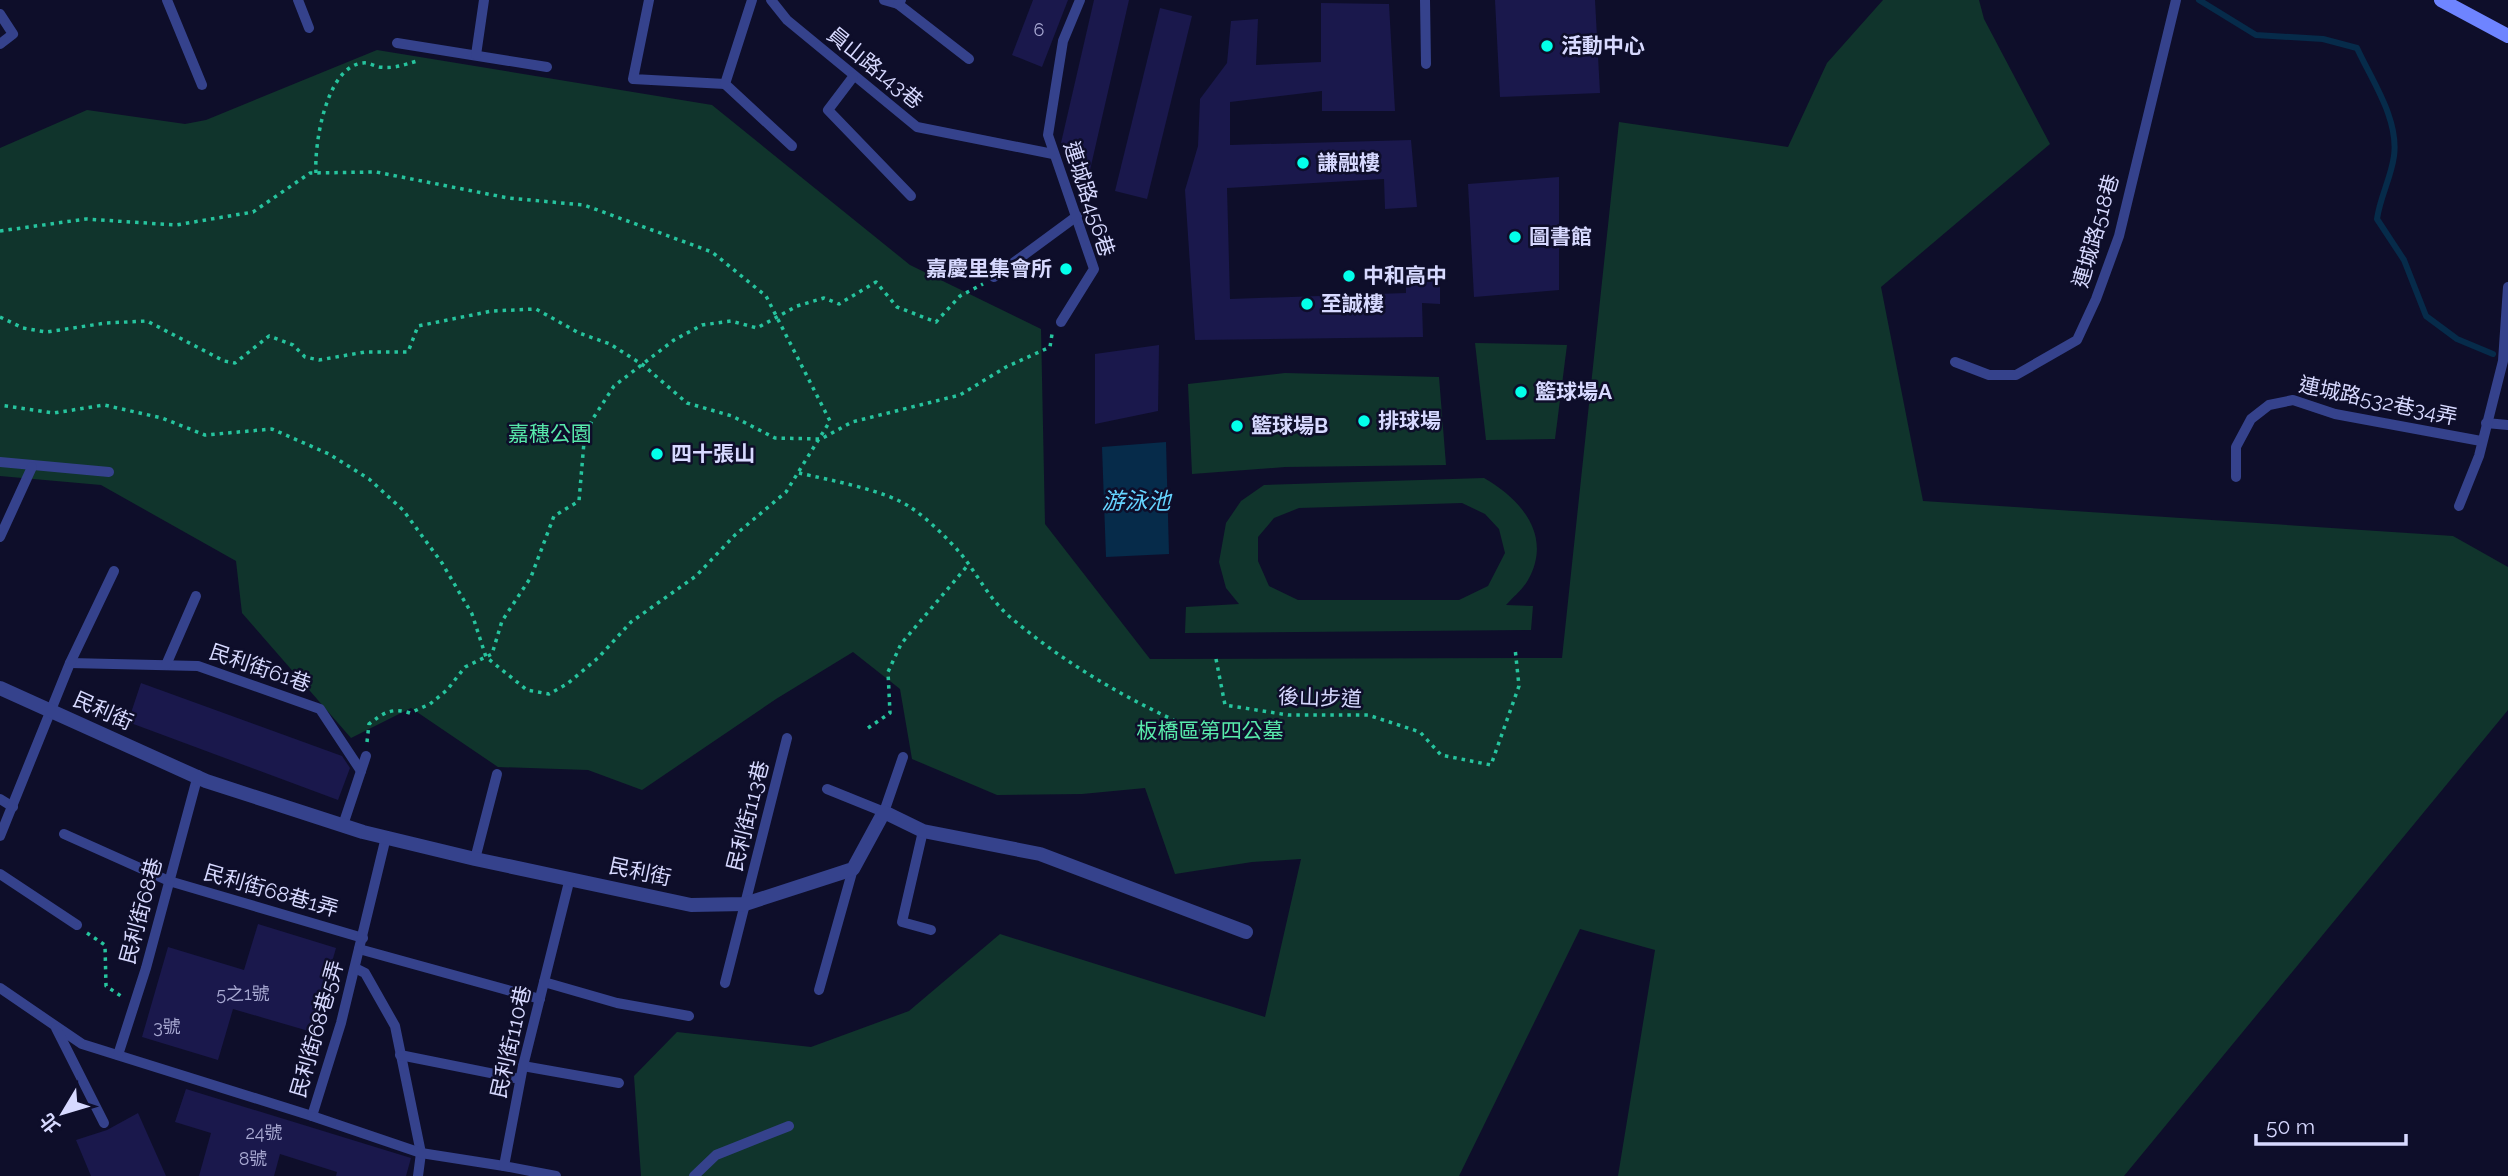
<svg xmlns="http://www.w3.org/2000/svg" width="2508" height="1176" font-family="Raleway,'Noto Sans TC',sans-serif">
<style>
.green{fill:#10342c;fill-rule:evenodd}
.water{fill:#062b4a}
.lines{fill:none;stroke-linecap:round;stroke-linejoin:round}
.stream{stroke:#062b4a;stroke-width:6}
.building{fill:#1a184c}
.path{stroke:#26c49e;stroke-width:3.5;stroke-dasharray:3.5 5;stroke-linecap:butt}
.service{stroke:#35428c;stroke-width:10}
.minor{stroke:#35428c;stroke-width:14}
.secondary{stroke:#6e84ff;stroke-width:14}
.poi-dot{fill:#03ffea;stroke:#0e0e2a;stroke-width:2.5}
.labels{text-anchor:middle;stroke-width:5;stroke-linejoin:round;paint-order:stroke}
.number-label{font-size:18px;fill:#a8a9d2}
.poi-label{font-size:21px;font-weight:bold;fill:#d7d9ff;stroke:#0e0e2a;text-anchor:start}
.street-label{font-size:21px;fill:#d7d9ff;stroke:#0e0e2a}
.park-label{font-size:21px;fill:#58eaab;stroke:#0e0e2a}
.water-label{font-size:23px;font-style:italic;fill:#65d4ff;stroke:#0e0e2a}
</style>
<rect width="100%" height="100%" fill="#0e0e2a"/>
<g class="green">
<path d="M1883,0H1979L1984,19L2050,144L1881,287L1923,501L2453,536L2508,567V710L2124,1176H1618L1655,950L1580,929L1459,1176H641L634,1076L677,1032L811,1047L909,1011L1000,934L1265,1017L1301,859L1252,862L1175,874L1145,788L1082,794L997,795L912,759L900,689L853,652L776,699L642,790L588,770L498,767L411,708L351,738L242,613L236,561L101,485L0,476V148L87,110L185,124L206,120L377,50L712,105L910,265L1041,329L1045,524L1150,659L1562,658L1619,122L1788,147L1827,63Z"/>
<path d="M1475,343L1567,345L1555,439L1486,440Z"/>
<path d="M1285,373L1439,377L1446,465L1285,467L1192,474L1188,384Z"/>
<path d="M1484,478C1521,499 1553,536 1528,580C1523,589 1513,597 1506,605L1533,606L1531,630L1185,633L1186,607L1239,604L1226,588L1219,562L1226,523L1241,501L1264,485ZM1462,503L1485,514L1499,529L1505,553L1488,586L1459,600H1298L1269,586L1258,561V537L1274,518L1299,508Z"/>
</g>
<path class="water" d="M1166,442L1169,554L1106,557L1102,447Z"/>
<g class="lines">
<path class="stream" d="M2199,0L2256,35L2323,39L2357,48C2372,81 2399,119 2394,156C2391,178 2380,197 2377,219L2404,260L2426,316L2457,339L2493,354"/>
</g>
<g class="building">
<path d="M1033,0H1068L1042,67L1012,55Z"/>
<path d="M1094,0H1129L1090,170L1066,164L1068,144L1061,143Z"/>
<path d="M1495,0H1595L1600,93L1500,97Z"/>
<path d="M1321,3L1389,4L1395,111H1322V91L1230,102V145L1411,140L1417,207L1385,209L1384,179L1227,188L1230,299L1406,293V268L1440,275V304L1422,303L1423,337L1195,340L1185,190L1198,146L1200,99L1227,63L1231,21L1258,19L1256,65L1321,62Z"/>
<path d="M1160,8L1192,16L1147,199L1115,191Z"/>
<path d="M1559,177V290L1474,297L1468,184Z"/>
<path d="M1159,345L1158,411L1095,424V354Z"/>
<path d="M141,683L342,756L350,768L338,800L128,722Z"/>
<path d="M258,924L336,948L312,1032L233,1009L218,1060L142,1037L168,947L244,970Z"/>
<path d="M186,1089L411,1158L406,1176H336L337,1172L280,1154L274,1176H199L211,1133L175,1122Z"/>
<path d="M138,1113L166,1176H91L76,1140L107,1130Z"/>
</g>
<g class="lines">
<g class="path">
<path d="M316,173C314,145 326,66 363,63C368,62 374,66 379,67C394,69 403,65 417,61"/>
<path d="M0,231L86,219L176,225L253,212L310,173L376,172L508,198L584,205L712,252L766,296L830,421L786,492L735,535L696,576L631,622L598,658L567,684L549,694L527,690L486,657L472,614L442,563L403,510L369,479L329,454L272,429L205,435L162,418L104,405L54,413L0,405"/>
<path d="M0,317L23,328L46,332L106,323L147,321L224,361L235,363L269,336L293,345L305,357L319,360L365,352H408L418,326L492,311L536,309L579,333L610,344L643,365L687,403L732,416L775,438L821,439L852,422L960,395L1006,367L1050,347L1052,334"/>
<path d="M799,473C829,480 885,490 910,507C927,518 948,539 961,554C978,575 989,599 1010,617C1070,668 1138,706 1210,736"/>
<path d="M1216,659L1225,705L1288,715H1368L1420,732L1441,755L1491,765L1519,686L1515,648"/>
<path d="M868,728L890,713L888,672L901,644L968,565"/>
<path d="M367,742L369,724C383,713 392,707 410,713L430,704L447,690L465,667L492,654L502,621L531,577L554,516L579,501L584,442L592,420L614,386L674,340L702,325L731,321L757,328L797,306L824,298L839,304L876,282L897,307L936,322L960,296L983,284"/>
<path d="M87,933L105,945L106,986L124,998"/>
</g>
<g class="service">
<path d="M167,0L202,85"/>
<path d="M298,0L309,28"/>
<path d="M649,0L633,79L725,84"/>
<path d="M752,0L725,84L792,146"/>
<path d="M771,0L787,20L917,127L1053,154"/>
<path d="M884,0L898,4"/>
<path d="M901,0L898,4L969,59"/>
<path d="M1425,0L1426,64"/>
<path d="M0,14L13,34L0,44"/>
<path d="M397,43L547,67"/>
<path d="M476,55L484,0"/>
<path d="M853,77L828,110L911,196"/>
<path d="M994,277L1077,216"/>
<path d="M1061,322L1094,269L1048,135L1063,41L1080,0"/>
<path d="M1955,362L1989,375H2016L2077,340L2096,299L2119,236L2176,0"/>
<path d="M2486,423L2508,425"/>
<path d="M0,462L109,472"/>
<path d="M2236,477V447L2251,419L2269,405L2293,400L2335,414L2481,441"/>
<path d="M2459,506L2479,456L2503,361L2508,287"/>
<path d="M0,537L32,467"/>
<path d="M70,663L198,666L320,709L361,771"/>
<path d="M166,665L196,596"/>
<path d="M827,789L884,812L903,757"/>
<path d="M0,799L13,807"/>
<path d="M343,825L366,756"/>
<path d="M923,831L902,922L931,930"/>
<path d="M64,834L169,881L363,938"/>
<path d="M0,836L70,663L114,571"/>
<path d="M475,859L497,774"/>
<path d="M0,874L77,925"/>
<path d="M359,949L540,999"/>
<path d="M355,968L365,973L395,1026L421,1153L418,1176"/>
<path d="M544,982L617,1003L689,1016"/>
<path d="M725,983L787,738"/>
<path d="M0,988L82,1044L312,1116L341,1023L386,837"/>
<path d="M819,990L853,869"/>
<path d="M56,1028L104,1123"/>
<path d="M118,1055L146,968L198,775"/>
<path d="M400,1055L520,1079"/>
<path d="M523,1066L619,1083"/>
<path d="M312,1116L421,1153L504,1166"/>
<path d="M556,1176L504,1166L523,1066L570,878"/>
<path d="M694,1176L716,1155L789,1126"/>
</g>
<path class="minor" d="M0,688L206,781L363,832L475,859L691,905L745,904L853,869L884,812L923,831L1040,854L1246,932"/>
<path class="secondary" d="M2441,0L2508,36"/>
</g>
<g class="poi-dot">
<circle cx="1547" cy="46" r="7"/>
<circle cx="1303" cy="163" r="7"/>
<circle cx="1515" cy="237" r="7"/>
<circle cx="1066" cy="269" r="7"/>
<circle cx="1349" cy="276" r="7"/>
<circle cx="1307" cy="304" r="7"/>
<circle cx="1521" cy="392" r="7"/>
<circle cx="1364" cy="421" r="7"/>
<circle cx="1237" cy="426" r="7"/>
<circle cx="657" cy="454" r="7"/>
</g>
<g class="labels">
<g class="number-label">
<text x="1039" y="36">6</text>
<text x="243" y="1000">5之1號</text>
<text x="167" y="1033">3號</text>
<text x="264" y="1139">24號</text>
<text x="253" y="1165">8號</text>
</g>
<g class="poi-label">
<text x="1561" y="53">活動中心</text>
<text x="1317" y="170">謙融樓</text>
<text x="1529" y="244">圖書館</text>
<text x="1052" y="276" text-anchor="end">嘉慶里集會所</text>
<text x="1363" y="283">中和高中</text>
<text x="1321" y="311">至誠樓</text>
<text x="1535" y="399">籃球場A</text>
<text x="1378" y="428">排球場</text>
<text x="1251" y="433">籃球場B</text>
<text x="671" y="461">四十張山</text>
</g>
<g class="street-label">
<text transform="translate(875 68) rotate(39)" y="7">員山路143巷</text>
<text transform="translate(1089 199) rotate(72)" y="7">連城路456巷</text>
<text transform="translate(2096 231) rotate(-74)" y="7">連城路518巷</text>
<text transform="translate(2378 401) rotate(12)" y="7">連城路532巷34弄</text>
<text transform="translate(260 668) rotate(19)" y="7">民利街61巷</text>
<text transform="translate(1320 698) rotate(2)" y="7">後山步道</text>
<text transform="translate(103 711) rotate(24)" y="7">民利街</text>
<text transform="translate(748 816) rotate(-76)" y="7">民利街113巷</text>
<text transform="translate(640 872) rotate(12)" y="7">民利街</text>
<text transform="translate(271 891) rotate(16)" y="7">民利街68巷1弄</text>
<text transform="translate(141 911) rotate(-75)" y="7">民利街68巷</text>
<text transform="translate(317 1029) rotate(-74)" y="7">民利街68巷5弄</text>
<text transform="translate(511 1042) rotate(-77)" y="7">民利街110巷</text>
</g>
<g class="park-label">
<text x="550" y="441">嘉穗公園</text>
<text x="1210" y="738">板橋區第四公墓</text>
</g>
<g class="water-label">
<text x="1136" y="509">游泳池</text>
</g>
</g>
<g transform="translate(63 1113) rotate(232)" stroke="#0e0e2a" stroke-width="5" paint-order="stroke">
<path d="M0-5L12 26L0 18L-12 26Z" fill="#d7d9ff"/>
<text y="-10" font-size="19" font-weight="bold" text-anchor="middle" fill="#d7d9ff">北</text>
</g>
<path d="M2256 1134v10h150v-10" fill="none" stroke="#d7d9ff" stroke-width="3.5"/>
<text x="2266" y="1134" font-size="21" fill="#d7d9ff" stroke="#0e0e2a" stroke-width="5" paint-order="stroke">50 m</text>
</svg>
